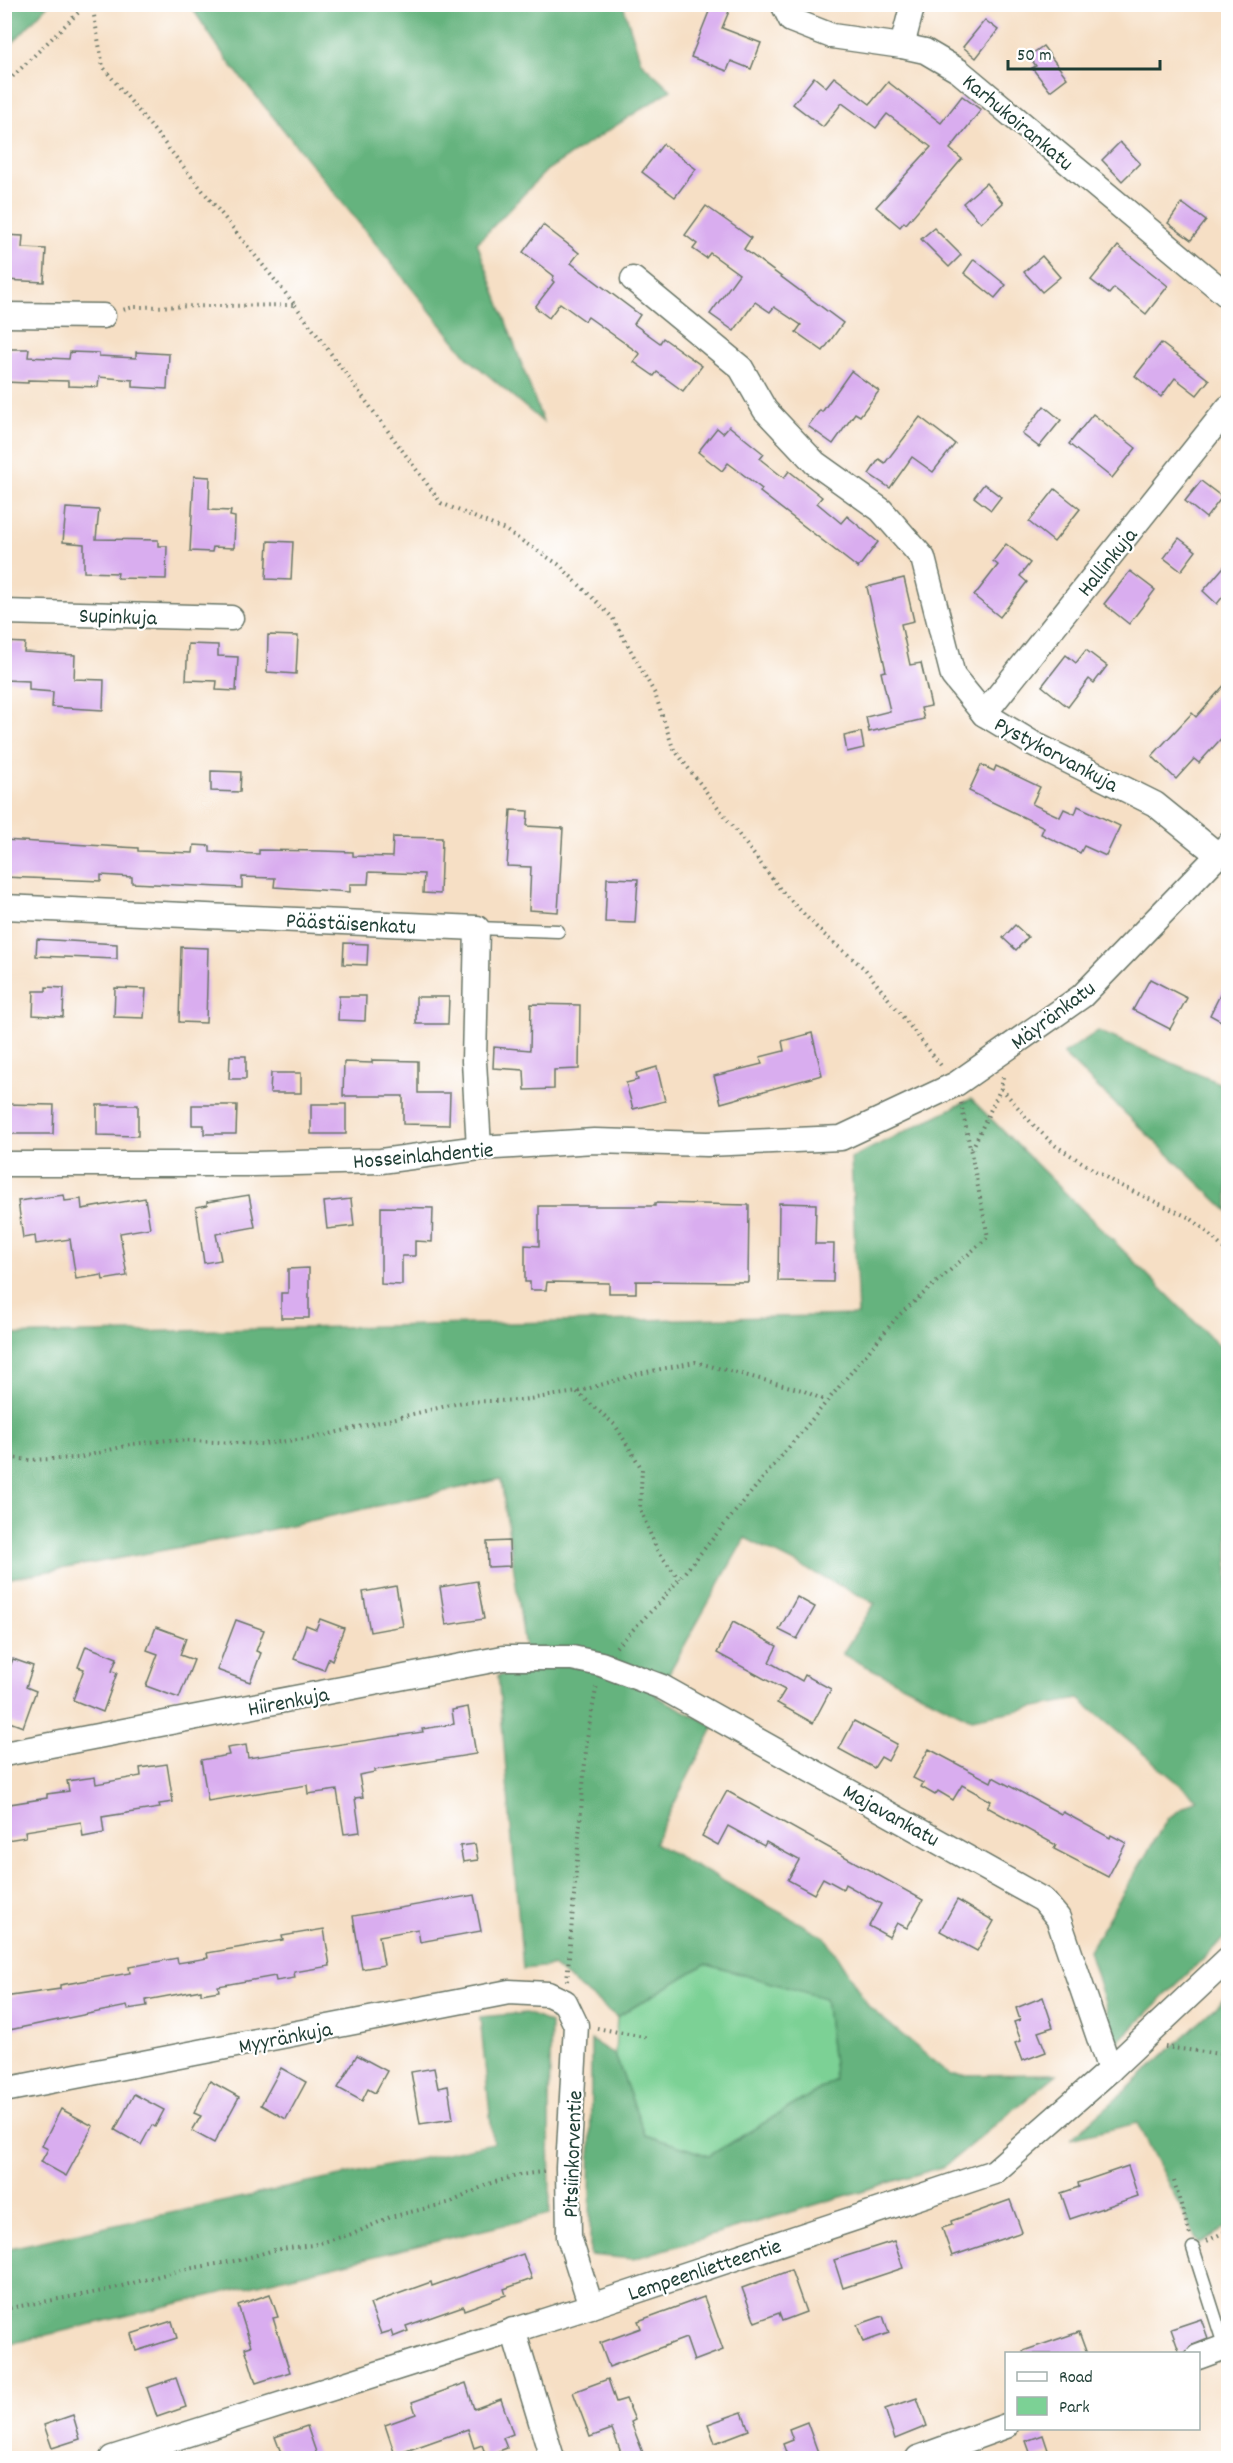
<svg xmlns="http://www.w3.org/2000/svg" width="1233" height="2463" font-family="Dekko,sans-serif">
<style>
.green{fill:#7cd195;stroke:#4e8764;stroke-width:1.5}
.forest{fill:#65b37e;stroke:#427859;stroke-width:1.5}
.building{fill:#d9adef}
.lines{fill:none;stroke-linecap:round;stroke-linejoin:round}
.lane-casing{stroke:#6a7667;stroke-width:15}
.street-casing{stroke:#6a7667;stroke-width:27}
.path{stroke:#6a7667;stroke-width:4;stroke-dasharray:1.5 4.5;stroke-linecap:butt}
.lane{stroke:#fff;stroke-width:12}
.street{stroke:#fff;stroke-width:24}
.labels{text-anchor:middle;stroke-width:4.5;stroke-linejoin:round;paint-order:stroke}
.street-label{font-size:22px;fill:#1f3d34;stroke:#fff}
</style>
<rect width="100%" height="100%" fill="#fff"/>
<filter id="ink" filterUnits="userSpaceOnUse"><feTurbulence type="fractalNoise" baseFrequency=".0167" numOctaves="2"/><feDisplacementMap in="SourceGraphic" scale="12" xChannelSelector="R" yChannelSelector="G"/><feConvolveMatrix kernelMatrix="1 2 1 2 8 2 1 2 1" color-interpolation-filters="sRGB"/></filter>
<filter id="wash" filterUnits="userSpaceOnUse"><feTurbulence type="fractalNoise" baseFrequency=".008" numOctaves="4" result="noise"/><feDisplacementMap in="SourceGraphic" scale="24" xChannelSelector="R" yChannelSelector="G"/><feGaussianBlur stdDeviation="1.35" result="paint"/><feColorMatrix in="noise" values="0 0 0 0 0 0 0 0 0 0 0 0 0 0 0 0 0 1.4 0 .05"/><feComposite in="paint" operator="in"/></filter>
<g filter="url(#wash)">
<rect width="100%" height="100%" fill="#f6dfc5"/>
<path class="green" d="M705,1964L825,1998L835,2080L709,2156L645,2135L615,2055L617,2017Z"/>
<g class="forest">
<path d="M5,4L48,5L5,51L4,5Z"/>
<path d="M190,5H623L641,62L671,90L547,170L477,243L543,422L469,359L227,60Z"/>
<path d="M1098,1031L1228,1087V1211L1063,1054Z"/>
<path d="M971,1099L1228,1355V1934L1117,2043L1089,1950L1168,1818L1197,1799L1079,1699L971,1719L842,1654L875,1603L745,1538L656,1696L714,1726L654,1843L825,1937L869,2007L950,2075L1057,2074L945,2166L633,2259L590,2255L591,2040L615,2055L645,2135L709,2156L835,2080L825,1998L705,1964L617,2017L552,1966L523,1969L498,1676L528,1669L501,1479L236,1537L5,1579L4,1335L858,1315L851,1158Z"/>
<path d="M1228,1995V2226L1199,2244L1137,2123L1070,2139L1122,2094Z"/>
<path d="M526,2013L551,2023L549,2105L550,2214L5,2345V2249L493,2143L480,2017Z"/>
</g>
<g id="blocks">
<g class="building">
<path d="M712,4H732L722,28L761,43L751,69L731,61L727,71L691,57Z"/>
<path d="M985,20L998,30L976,58L963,47Z"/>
<path d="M1043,46L1067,78L1050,91L1032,68L1036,66L1029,56Z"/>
<path d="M814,77L826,87L834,77L870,104L888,82L941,123L962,96L981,110L950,149L962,159L906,224L904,222L900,227L876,207L931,147L887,114L876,128L842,103L823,127L793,104Z"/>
<path d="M1120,142L1140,163L1122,181L1102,160Z"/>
<path d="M663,144L696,169L675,197L642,172Z"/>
<path d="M986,183L1003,203L981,223L963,203Z"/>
<path d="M1182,203L1206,221L1191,240L1168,223Z"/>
<path d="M706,206L751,238L744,249L843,323L823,351L796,332L801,325L774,307L770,312L755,302L734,331L710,314L739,274L710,253L706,258L693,249L697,244L685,235Z"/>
<path d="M543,225L579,253L571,263L640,315L634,324L660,343L663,338L702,366L683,391L657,372L654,376L634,362L640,354L588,317L585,321L560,303L549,318L535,307L554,282L552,280L554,276L523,252Z"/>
<path d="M934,228L961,255L949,267L921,239Z"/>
<path d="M4,235L23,236L22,248L46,249L44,282L4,280Z"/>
<path d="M1118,246L1168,286L1146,314L1114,288L1109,294L1091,280Z"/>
<path d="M1042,256L1060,277L1042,292L1024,272Z"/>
<path d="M974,259L1006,285L995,298L964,273Z"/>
<path d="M1161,343L1209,380L1197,395L1175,378L1161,397L1135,376Z"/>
<path d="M4,349H29L28,357L69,359L70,352L99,353V356L136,358V352L169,354L167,389L133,387V380L99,377L98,387L68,386V381L28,380V383L4,382Z"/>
<path d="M851,371L879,391L860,416L855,413L833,444L808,426L820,410L822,412Z"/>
<path d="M1044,406L1061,420L1039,447L1022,434Z"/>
<path d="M1093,414L1136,448L1112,478L1069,444Z"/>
<path d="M920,417L955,444L933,472L912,457L890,488L869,474L879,459L885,463Z"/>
<path d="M729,426L764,454L760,459L784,478L789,471L822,497L817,503L841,523L847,516L878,542L858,568L760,492L762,489L728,463L722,471L698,452L717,428L723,433Z"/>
<path d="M194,476L210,477L209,510L231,511L230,516L235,517L234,548L213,547L212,552L190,551Z"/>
<path d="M1201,481L1222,497L1206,518L1185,501Z"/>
<path d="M984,484L1001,497L991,510L974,497Z"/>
<path d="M1055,489L1080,509L1054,542L1029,522Z"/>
<path d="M66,508L99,510L96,539L158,540V546H167L166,579L117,578L118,573L84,572V544L63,542Z"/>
<path d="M1179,538L1196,551L1181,571L1164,558Z"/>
<path d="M268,541L293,542L291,580L266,579Z"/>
<path d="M1006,544L1030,563L1020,576L1027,582L1000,617L974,596L998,565L993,561Z"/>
<path d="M1228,562V590L1217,604L1203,591Z"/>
<path d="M1130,571L1155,590L1129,624L1104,604Z"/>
<path d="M904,578L914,621L901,624L910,665L921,663L931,706L921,708L924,719L869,732L866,717L890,711L881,672L886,671L867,587Z"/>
<path d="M268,635L298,636L296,674L267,672Z"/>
<path d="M4,642L25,643L24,652L75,655L74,679L104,680L103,710L52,707L53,692L29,690V681L4,680Z"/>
<path d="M188,644L218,645V656L238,657L236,691L216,690L217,681L186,680Z"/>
<path d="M1086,650L1107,666L1094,683L1089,679L1068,707L1042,686L1066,655L1076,663Z"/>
<path d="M1228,681V731L1199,763L1194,759L1176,779L1152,756L1192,713L1196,717Z"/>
<path d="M861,732L864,748L847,752L844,736Z"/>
<path d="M981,765L994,771L996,766L1040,787L1032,804L1060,817L1064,809L1075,814L1078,806L1120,826L1106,856L1084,846L1080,853L1041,834L1044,827L969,791Z"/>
<path d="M211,771L241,772L240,792L211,791Z"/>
<path d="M511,810L528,811L527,826L563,828L558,912L529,910L531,867L507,866Z"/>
<path d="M393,837L442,838L440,894L423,893L424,874L369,872L368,884H350V892L274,887L275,878L242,877V888L132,883V877L101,875V881L4,877V840L138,848V851L193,853L194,845L210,846V852L259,854V850L322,851L353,852V856L392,857Z"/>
<path d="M607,878L638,879L635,923L605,922Z"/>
<path d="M1015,925L1028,937L1016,950L1003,938Z"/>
<path d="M37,939L117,944V959L36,956Z"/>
<path d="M344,943L368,944L367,965L343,964Z"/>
<path d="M181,947L208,948L206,1023L179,1022Z"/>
<path d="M1150,979L1187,998L1170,1029L1133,1010Z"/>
<path d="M1228,979V1025L1210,1015Z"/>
<path d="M46,987L64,988L63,1017L33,1015L34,991H46Z"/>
<path d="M115,988L146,989L144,1018L114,1017Z"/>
<path d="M339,996H366L365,1021L338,1020Z"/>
<path d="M416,997H449L448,1024H416Z"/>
<path d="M531,1004L580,1005L579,1069L554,1070V1089L525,1090L524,1070L493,1068L494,1047L530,1050Z"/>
<path d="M812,1033L822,1075L721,1103L714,1076L762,1064L760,1057L784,1051L782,1041Z"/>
<path d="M230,1056H246V1079H229Z"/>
<path d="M372,1060L418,1061V1093H450L449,1125L403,1124V1096H343L344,1062L372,1063Z"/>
<path d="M657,1067L665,1101L633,1109L626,1083L638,1080L636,1073Z"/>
<path d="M271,1073H301V1093H270Z"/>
<path d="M4,1104L54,1105L53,1134H8V1131H4Z"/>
<rect x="311" y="1104" width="35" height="30"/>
<path d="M97,1105H138V1136L97,1135Z"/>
<path d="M192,1105H237L236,1134H204V1125H192Z"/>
<path d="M64,1195L65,1201L81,1199L82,1209L145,1198L150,1228L120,1233L127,1276L103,1280L102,1275L76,1279L70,1239L36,1244L35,1236L23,1238L18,1201Z"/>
<path d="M249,1195L255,1227L216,1234L221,1260L204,1263L196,1207L207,1205V1202Z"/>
<path d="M351,1199L354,1226L327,1229L324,1202Z"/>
<path d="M655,1203L749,1205L748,1282L636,1281V1293H609V1283L547,1282L546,1290H530V1282H525V1245L539,1246V1206H655Z"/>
<path d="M779,1203L816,1204L815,1244H834L833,1282L778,1281Z"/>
<path d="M381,1207L433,1208L432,1242L415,1241V1256H402V1285L381,1284Z"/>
<path d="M309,1268V1318H281V1293H288V1269Z"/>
<path d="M509,1541L510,1566L488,1567L487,1542Z"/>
<path d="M477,1581L484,1619L446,1625L440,1587Z"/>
<path d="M396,1586L403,1626L370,1632L363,1592Z"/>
<path d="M797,1597L815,1607L797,1639L779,1630Z"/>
<path d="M320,1619L344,1628L332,1660L329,1658L324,1670L294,1659L306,1625L316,1629Z"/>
<path d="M236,1620L264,1630L256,1651L261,1653L250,1682L217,1670Z"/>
<path d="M733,1622L777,1646L769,1662L802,1681L805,1675L831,1689L813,1723L777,1703L785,1690L717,1653Z"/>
<path d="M156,1627L186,1638L180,1655L194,1660L179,1698L146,1686L158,1654L147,1650Z"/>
<path d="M86,1646L117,1658L112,1671L117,1673L103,1712L73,1700L84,1669L78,1667Z"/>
<path d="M13,1659L33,1666L26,1687L36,1691L23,1727L4,1720V1682Z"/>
<path d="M468,1707L476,1754L375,1770V1772L359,1775L363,1797L355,1798L360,1832L344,1834L337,1790L308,1794L307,1785L208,1801L201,1760L229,1755L227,1748L246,1745L248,1758L423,1732L422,1729L454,1724L452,1710Z"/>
<path d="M854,1721L897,1744L888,1761L881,1757L874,1768L839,1749Z"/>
<path d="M929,1749L991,1782L993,1777L1061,1814L1063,1812L1110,1838L1111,1835L1126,1843L1108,1877L1054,1849L1056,1845L987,1807L991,1801L962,1785L953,1800L938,1791L935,1795L921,1787L923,1783L913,1778Z"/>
<path d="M167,1764L173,1802L159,1804L160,1808L102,1817L104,1833L83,1837L81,1822L25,1831L26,1837L7,1840L4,1829V1805L47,1798V1794L69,1791L67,1781L95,1777L96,1784L141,1776L140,1768Z"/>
<path d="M727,1791L923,1900L907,1928L897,1923L889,1937L869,1926L881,1904L845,1884L843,1889L823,1878L814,1894L788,1880L799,1860L766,1842L764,1846L728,1826L718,1845L702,1836Z"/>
<path d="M475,1844L478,1860L463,1862L460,1846Z"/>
<path d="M474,1895L481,1931L420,1942L418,1929L379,1936L384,1965L362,1969L353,1916Z"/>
<path d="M957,1900L994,1921L977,1951L940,1931Z"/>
<path d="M324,1929L330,1966L294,1972L295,1978L276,1981L275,1976L218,1986L219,1991L201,1994V1990L146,2000L147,2006L128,2009L127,2006L4,2031V1997L60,1989V1985L130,1973L129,1967L177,1958L178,1963L208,1958L207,1953L283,1940L282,1936Z"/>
<path d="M1043,1997L1053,2027L1038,2032L1046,2052L1022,2061L1015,2043L1021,2041L1014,2022L1020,2020L1016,2008Z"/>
<path d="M357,2055L387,2071L375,2093L368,2089L362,2101L338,2088Z"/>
<path d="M281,2068L306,2082L286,2119L261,2105Z"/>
<path d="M434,2068L438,2088L448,2086L453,2119L420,2124L411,2072Z"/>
<path d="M210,2081L239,2097L214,2143L192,2131L201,2116L194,2113Z"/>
<path d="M134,2094L164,2110L155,2127L152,2125L141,2145L115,2130Z"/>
<path d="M61,2109L93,2126L66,2176L41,2162L48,2149L42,2146Z"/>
<path d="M1128,2166L1138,2196L1070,2219L1061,2193L1079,2187L1078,2183Z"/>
<path d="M1010,2200L1022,2232L952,2256L942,2228L952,2225L951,2221Z"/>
<path d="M894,2241L903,2268L843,2288L834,2260Z"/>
<path d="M523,2254L532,2279L504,2289L506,2295L464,2310L463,2306L406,2326L408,2331L393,2337L391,2331L381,2334L370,2304L431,2282L432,2286Z"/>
<path d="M791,2270L806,2312L782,2321L779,2313L755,2322L742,2288Z"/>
<path d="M270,2294L278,2317L273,2318L290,2372L256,2383L245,2348L251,2346L238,2305Z"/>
<path d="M704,2297L723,2350L694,2361L686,2338L609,2367L600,2343L641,2328L638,2321Z"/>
<path d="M883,2316L889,2333L863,2342L857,2325Z"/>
<path d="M1201,2319L1208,2338L1193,2344L1185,2353L1180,2354L1171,2329Z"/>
<path d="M172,2321L177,2338L136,2351L131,2334Z"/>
<path d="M1079,2332L1087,2354H1024L1023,2351Z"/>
<path d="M176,2378L186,2407L157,2417L147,2388Z"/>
<path d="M608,2379L616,2402L626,2399L635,2420L631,2422L645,2458H623L612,2429L590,2437L573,2392Z"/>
<path d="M466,2383L474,2409L501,2399L513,2434L503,2438L507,2448L486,2456L482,2445L474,2448L468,2429L395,2455L385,2425L416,2414L412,2402Z"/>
<path d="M917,2398L927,2426L895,2439L885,2409Z"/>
<path d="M742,2412L749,2430L715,2443L708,2424Z"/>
<path d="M73,2415L80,2439L52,2448L44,2425Z"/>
<path d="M807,2422L820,2458H788L783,2444L793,2440L789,2429Z"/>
<path d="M307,2426L318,2458H283L275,2437Z"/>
<path d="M1043,2435L1049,2453L1032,2458L1026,2441Z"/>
</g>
</g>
</g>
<g filter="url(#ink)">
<use href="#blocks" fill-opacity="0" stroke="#6a7667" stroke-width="1.5"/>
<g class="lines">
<defs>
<g id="lane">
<path d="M477,928L558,931"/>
<path d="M1193,2248L1225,2348"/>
</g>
<g id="street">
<path d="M783,4L791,20L832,36L902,46L925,51L959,71L1228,296"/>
<path d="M902,46L911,11L915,4"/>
<path d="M633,279L741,368L765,410L815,463L881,510L923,558L953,676L984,714L1032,743L1155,804L1218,855"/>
<path d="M4,315L103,316"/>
<path d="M4,612L231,618"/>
<path d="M984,714L1228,408"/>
<path d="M4,907L477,928L474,1061L479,1148"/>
<path d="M4,1164H253L381,1161L479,1148L594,1141L707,1144L841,1138L956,1084L1082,996L1228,845"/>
<path d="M4,1754L503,1658H572L601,1664L662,1687L1043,1900L1058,1918L1110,2070"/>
<path d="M4,2090L509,1992L548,1994L565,2002L576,2025L568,2168L569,2237L591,2306"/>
<path d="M513,2330L552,2458"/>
<path d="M1198,2357L1228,2346"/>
<path d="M112,2458L591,2306L994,2172L1110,2070L1228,1959"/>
<path d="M918,2458L1006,2426"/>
</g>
</defs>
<use href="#lane" class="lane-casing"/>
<use href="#street" class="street-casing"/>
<g class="path">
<path d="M92,4L103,67L295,305L134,307L122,310"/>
<path d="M4,85L87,4"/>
<path d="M295,305L441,503L505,530L558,564L612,617L655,694L673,748L780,889L821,932L865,969L943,1068"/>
<path d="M1003,1077L1001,1088L1036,1128L1056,1146L1115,1183L1190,1218L1203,1228L1228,1253"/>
<path d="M972,1149L1001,1088"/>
<path d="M577,1392L615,1425L642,1469L640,1509L657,1550L679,1579"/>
<path d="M4,1457L30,1460L78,1458L133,1444L168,1440L262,1444L313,1438L463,1402L522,1400L577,1392L637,1374L695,1362L802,1390L826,1401"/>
<path d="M616,1647L660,1602L898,1316L988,1237L961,1103"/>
<path d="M567,1981L587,1738L597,1684"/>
<path d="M597,2028L649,2038"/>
<path d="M1165,2047L1228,2055"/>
<path d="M1174,2181L1190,2235"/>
<path d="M1207,2241L1228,2230"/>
<path d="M4,2309L103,2291L181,2270L240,2260L274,2250L313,2245L355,2233L390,2217L452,2202L488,2184L520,2175L548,2171"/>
</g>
<use href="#lane" class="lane"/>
<use href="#street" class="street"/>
</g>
</g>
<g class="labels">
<g class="street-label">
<text transform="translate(1019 121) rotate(40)" y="8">Karhukoirankatu</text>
<text transform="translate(1106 561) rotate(-51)" y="8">Hallinkuja</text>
<text transform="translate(118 615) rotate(2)" y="8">Supinkuja</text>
<text transform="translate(1057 753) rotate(28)" y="8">Pystykorvankuja</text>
<text transform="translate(351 922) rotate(3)" y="8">Päästäisenkatu</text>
<text transform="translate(1052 1014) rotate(-37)" y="8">Mäyränkatu</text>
<text transform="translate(423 1154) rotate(-5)" y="8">Hosseinlahdentie</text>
<text transform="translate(288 1700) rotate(-11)" y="8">Hiirenkuja</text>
<text transform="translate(892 1814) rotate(29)" y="8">Majavankatu</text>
<text transform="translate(285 2036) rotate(-11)" y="8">Myyränkuja</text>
<text transform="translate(571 2154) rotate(-88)" y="8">Pitsiinkorventie</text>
<text transform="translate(704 2268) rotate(-18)" y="8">Lempeenlietteentie</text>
</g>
</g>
<rect width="1233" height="2463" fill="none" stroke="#fff" stroke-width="24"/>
<rect x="1005" y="2352" width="195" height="78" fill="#ffffff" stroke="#a5b1ae" stroke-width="1.5"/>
<rect x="1017" y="2372" width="30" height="9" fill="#ffffff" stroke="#a5b1ae" stroke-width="1.5"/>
<text x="1059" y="2382" font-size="18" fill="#1f3d34">Road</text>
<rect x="1017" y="2397" width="30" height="18" fill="#7cd195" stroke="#a5b1ae" stroke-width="1.5"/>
<text x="1059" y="2412" font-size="18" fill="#1f3d34">Park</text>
<path d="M1008 60v9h152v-9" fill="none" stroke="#1f3d34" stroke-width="3"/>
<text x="1017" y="60" font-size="18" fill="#1f3d34" stroke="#ffffff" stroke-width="4.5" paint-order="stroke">50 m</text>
</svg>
